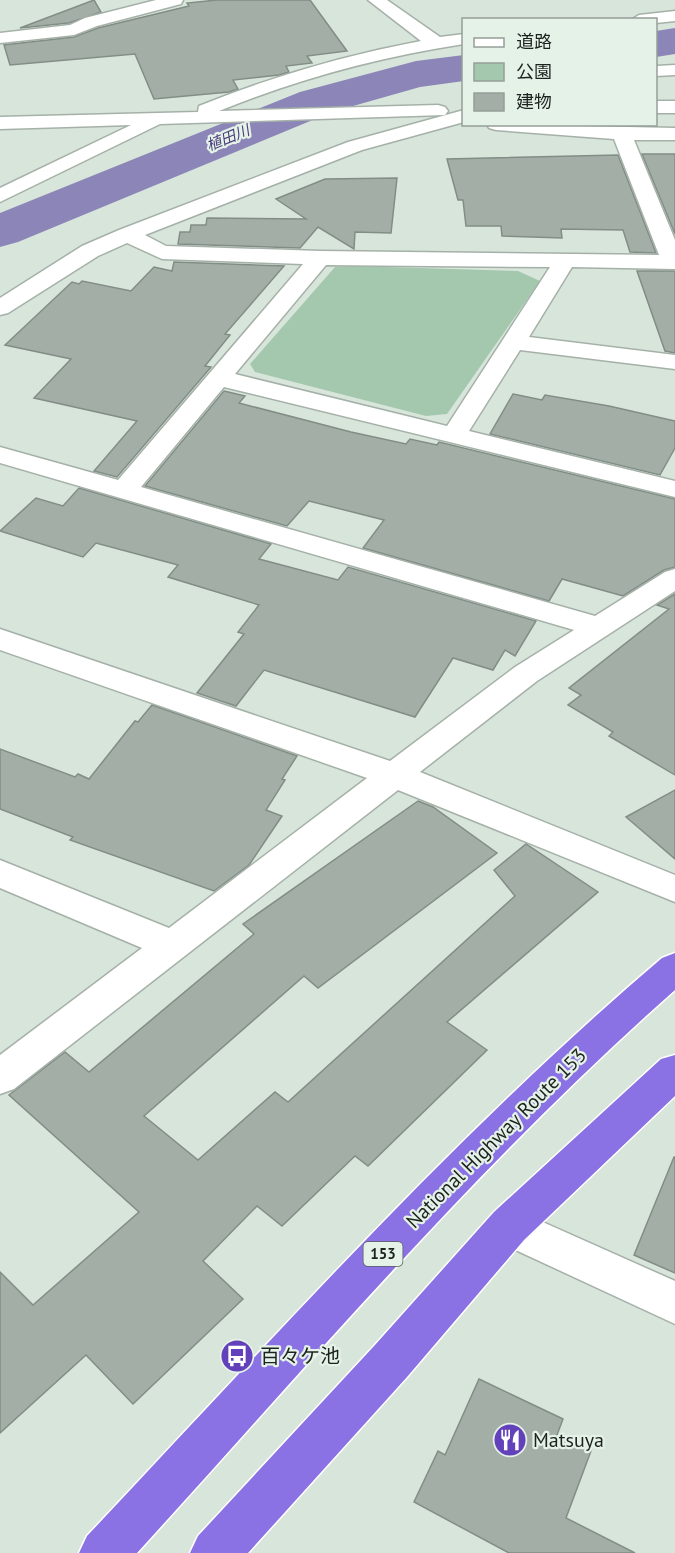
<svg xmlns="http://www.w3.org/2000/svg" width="675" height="1553" font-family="'PT Sans','Noto Sans JP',sans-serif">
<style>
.green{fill:#a4c8ae}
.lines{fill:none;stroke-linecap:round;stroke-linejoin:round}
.river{fill:#8c85b7;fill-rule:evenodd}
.building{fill:#a3afa6;stroke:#828e85;stroke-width:1.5}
.minor-casing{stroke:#a5b1a8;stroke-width:3}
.highway-casing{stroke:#fff;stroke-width:3}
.minor{fill:#fff;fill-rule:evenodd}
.highway{fill:#8a71e4;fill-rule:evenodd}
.labels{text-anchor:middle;stroke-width:4.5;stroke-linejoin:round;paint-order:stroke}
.far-water-label{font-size:15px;font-style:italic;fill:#4a3c7c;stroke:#e5f2e8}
.shield{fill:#e5f2e8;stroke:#5a605b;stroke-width:1.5}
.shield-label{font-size:15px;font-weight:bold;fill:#1e221f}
.near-street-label{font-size:20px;fill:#1e221f;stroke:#e5f2e8}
.near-poi-label{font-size:20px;fill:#1e221f;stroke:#e5f2e8;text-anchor:start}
</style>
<rect width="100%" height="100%" fill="#d8e5db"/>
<path class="green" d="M353,266L518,271L540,281L447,414L426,416L255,372L250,364L335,267Z"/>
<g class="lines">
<g class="river">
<path d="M675,28V54L656,57V31Z"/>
<path d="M464,55V81L420,87L332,112L18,242L0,247V213L300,92L416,61Z"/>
</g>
</g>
<g class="building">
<path d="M94,0L101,12L69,23L20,28Z"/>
<path d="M217,0H310L347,51L307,56L312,63L286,66L289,72L279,75L233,80L238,89L229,92L154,99L135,54L10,65L4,45L74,37L98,28L189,6L187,3Z"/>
<path d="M642,154H675V234Z"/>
<path d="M618,155L656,253L630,252L623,230L561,229L562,238L502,236L501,226H466L463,200H458L447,159Z"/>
<path d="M397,178L391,233L355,232L354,249L318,227L300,248L178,244L180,232H190L191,225H206L207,218L306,219L276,199L325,179Z"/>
<path d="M174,262L284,266L225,334L230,335L205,366L211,367L117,477L94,471L137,421L34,398L71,359L5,345L72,282L79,284L82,281L131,291L154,267L172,271Z"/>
<path d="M637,271H675V353L665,351Z"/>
<path d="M224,391L245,396L239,403L351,432L406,444L410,439L437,445L439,442L675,499V567L664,570L623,596L562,579L549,601L363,548L384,520L309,501L287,526L145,486Z"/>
<path d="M513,394L542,400L545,395L609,406L675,421V448L660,475L490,434Z"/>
<path d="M79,488L271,544L259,559L338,580L348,567L536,621L515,656L505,650L493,670L453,658L415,717L264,670L236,706L197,693L244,634L238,632L259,605L168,577L178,565L96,543L83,557L0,531L36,498L63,506Z"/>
<path d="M675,594V775L609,736L613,732L568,705L581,695L569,688L669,609L657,605Z"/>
<path d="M152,705L297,756L282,779L285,780L266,810L282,816L249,865L214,891L70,840L73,837L0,809V749L75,777L78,774L89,779L135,721L138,722Z"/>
<path d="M675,790V859L626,817Z"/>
<path d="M418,801L433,807L497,853L318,988L304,976L144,1116L198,1160L275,1092L288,1102L515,896L494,870L526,844L598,892L447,1022L487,1050L368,1166L355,1156L282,1226L257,1206L203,1261L243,1299L133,1404L86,1355L0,1433V1272L33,1305L139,1212L9,1095L65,1052L89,1072L254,934L243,924Z"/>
<path d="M674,1157H675V1273L634,1255Z"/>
<path d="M479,1379L563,1419L557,1435L591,1451L566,1518L635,1553H509L414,1502L438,1451L445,1455Z"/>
</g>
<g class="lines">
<defs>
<g id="minor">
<path d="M156,0H183L181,4L97,26L74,35L0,43V33L70,25L85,18Z"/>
<path d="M368,0H387L440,37L464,34V44C379,57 298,79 219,111L438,105L445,107L448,111L445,115L160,124L0,202V188L131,125L0,129V117L198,112L199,106C271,77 345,55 421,41Z"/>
<path d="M675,11V21L656,23V20H631L639,15Z"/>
<path d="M675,65V75L656,76V66Z"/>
<rect x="656" y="101" width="19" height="12"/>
<path d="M464,110V122L362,150L145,235L166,246L320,251L659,255L614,139L496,130L489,128L487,124L675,128V140H634L675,240V269L572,267L529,337L675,355V369L520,350L469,431L675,481V497L224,387L141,487L595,616L665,572L675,569V591L537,681L420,772L675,875V902L398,790L14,1089L0,1094V1055L142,948L0,888V860L169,928L367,778L0,650V629L390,761L515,667L574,630L0,463V447L118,480L303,264L162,259L127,243L98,256L8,313L0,315V298L82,246L119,230L348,142ZM326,265L550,267L447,426L235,374Z"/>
<path d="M509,1207L675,1281V1324L494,1240L488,1226L494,1212Z"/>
</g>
<g id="highway">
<path d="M675,953V990C481,1161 311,1362 137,1553H79L87,1536C273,1339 455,1134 662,958Z"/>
<path d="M675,1055V1096L524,1240L407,1377L248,1553H190L198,1536L375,1345L494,1212L661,1059Z"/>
</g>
</defs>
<use href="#minor" class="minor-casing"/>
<use href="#highway" class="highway-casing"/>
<use href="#minor" class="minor"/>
<use href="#highway" class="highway"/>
</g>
<defs>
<symbol id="bus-disc" viewBox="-11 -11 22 22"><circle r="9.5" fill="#6241ba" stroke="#e5f2e8"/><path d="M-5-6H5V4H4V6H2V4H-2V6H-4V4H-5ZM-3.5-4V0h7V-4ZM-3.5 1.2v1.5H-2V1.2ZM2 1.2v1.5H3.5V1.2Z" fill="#fff"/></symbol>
<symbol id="restaurant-disc" viewBox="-11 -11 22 22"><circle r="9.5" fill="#6241ba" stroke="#e5f2e8"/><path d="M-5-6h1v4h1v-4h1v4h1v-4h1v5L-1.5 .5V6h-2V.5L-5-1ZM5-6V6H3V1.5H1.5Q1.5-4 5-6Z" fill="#fff"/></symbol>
</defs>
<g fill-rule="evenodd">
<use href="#bus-disc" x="218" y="1337" width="38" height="38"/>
<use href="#restaurant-disc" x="491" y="1421" width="38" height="38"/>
</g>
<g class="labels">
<g class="far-water-label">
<text transform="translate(228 138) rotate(-22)" y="5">植田川</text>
</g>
<rect class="shield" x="363.5" y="1242" width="39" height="24" rx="4.5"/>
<g class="shield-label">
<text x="383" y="1259">153</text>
</g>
<g class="near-street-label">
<text transform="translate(496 1138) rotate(-45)" y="7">National Highway Route 153</text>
</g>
<g class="near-poi-label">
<text x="260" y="1363">百々ケ池</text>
<text x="533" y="1447">Matsuya</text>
</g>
</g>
<rect x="462" y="18" width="195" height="108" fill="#e5f2e8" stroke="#959f98" stroke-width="1.5"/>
<rect x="474" y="38" width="30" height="9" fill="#ffffff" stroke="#959f98" stroke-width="1.5"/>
<text x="516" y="48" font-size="18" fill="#1e221f">道路</text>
<rect x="474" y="63" width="30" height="18" fill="#a4c8ae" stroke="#959f98" stroke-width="1.5"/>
<text x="516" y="78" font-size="18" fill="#1e221f">公園</text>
<rect x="474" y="93" width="30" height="18" fill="#a3afa6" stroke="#959f98" stroke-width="1.5"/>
<text x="516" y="108" font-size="18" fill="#1e221f">建物</text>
</svg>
